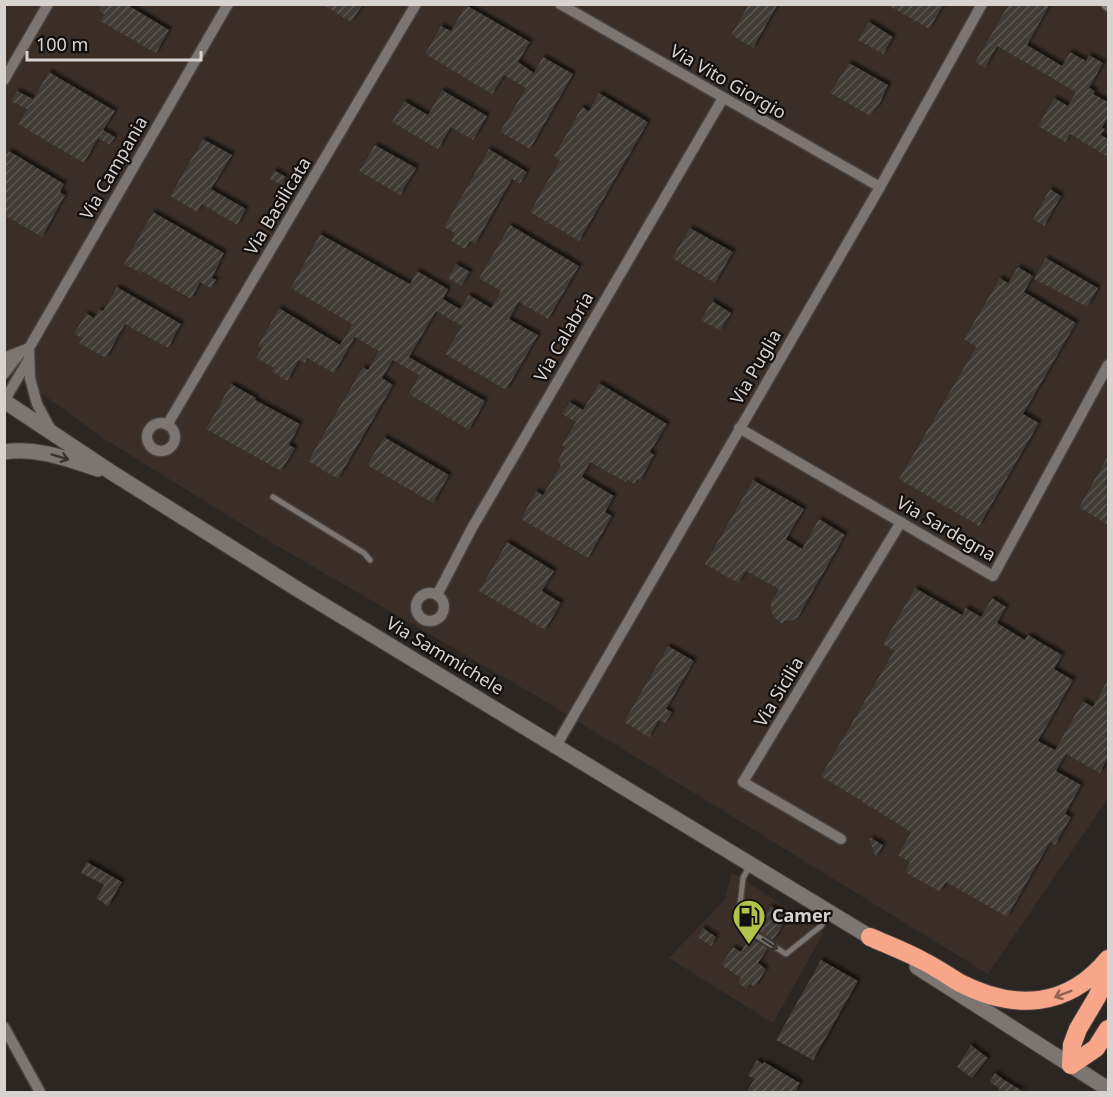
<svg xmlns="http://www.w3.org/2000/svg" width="1113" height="1097" font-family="'Noto Sans',sans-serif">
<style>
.built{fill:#3a2e27}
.building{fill:url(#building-hatch);filter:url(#shadow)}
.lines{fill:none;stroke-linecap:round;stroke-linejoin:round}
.lane-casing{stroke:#47423f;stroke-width:8}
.street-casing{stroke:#47423f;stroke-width:13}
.secondary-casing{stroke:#47423f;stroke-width:17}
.highway-casing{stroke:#47423f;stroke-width:20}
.lane{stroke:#7c7571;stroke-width:5}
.street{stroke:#7c7571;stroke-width:10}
.secondary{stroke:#7c7571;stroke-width:15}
.highway{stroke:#f8a68a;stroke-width:18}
.oneway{stroke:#373331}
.oneway2{stroke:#906252}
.labels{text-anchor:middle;stroke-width:4.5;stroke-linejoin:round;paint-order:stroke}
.street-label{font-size:18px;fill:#d7d3d1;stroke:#120f0e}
.poi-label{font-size:18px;font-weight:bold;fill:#d7d3d1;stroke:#120f0e;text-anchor:start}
</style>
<defs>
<pattern id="building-hatch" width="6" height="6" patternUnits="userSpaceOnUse" patternTransform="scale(1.5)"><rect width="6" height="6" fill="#403a36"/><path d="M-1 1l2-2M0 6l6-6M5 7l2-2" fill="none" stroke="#5b5652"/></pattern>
<filter id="shadow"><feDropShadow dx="3" dy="-3" stdDeviation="1.5" flood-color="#0009"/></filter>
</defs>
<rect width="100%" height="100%" fill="#2c2622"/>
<g class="built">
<path d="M5,5H1108V798L988,974L538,697L269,541L103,438L5,367Z"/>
<path d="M732,872L824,932L773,1023L669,958L725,899Z"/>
</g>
<g class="building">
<path d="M103,4H126L169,30L156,53L100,21L104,14L99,11Z"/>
<path d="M322,4H363L351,22Z"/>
<path d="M749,4H778L753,48L731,35Z"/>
<path d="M886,4H944L929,29Z"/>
<path d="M1009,4H1050L1027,45L1062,66L1070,52L1086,61L1089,55L1103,63L1089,88L1095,91L1093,94L1108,102V117L1102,128L1105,129L1101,135L1108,139V157L1070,134L1065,142L1038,126L1054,98L1068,106L1076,92L997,46L985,68L975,62Z"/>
<path d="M466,5L530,42L518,62L534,73L543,57L573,74L530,149L500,132L526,88L504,75L492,94L425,54L441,26L451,31Z"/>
<path d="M869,22L893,37L883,54L858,40Z"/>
<path d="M849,63L888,85L880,103L870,116L830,93Z"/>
<path d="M49,72L115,111L103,130L115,137L109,145L98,138L84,163L18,124L27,109L11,101L17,91L33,99Z"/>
<path d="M442,90L487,116L473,140L451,127L438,149L392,122L404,101L428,115Z"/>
<path d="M599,93L648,122L579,241L530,212L560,160L554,156L582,107L589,111Z"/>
<path d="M203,139L232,155L211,189L246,209L237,225L202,204L197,212L170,196Z"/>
<path d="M375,145L416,168L400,195L359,171Z"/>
<path d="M489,149L527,172L520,183L512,179L475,244L470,241L465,249L451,241L455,233L444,227Z"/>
<path d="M9,151L64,184L60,192L65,195L42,237L4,215V159Z"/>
<path d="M274,170L286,177L282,185L270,179Z"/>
<path d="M1050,189L1061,196L1044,226L1033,219Z"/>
<path d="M153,212L224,253L212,278L216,280L211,288L200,282L191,299L142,271L141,273L124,264Z"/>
<path d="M510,225L579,266L548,319L519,302L509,319L538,335L506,390L445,354L462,326L436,311L409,357L485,401L469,430L409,394L419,375L393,360L382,378L393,385L338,479L308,461L363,367L368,370L379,351L355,337L334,373L307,358L305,363L299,360L287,381L272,371L274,368L256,358L262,348L258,346L279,308L340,345L352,324L291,288L320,234L410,284L417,271L448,289L443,299L460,309L469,295L491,308L501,291L479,278Z"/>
<path d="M690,228L733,252L715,283L672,258Z"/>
<path d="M1046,258L1098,288L1087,307L1034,279Z"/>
<path d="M456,264L470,272L461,286L448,278Z"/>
<path d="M1018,267L1033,276L1024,292L1076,323L1023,414L1039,423L979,526L899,479L976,347L964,339L1000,278L1008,283Z"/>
<path d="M117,287L181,324L168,348L125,324L106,358L79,343L82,338L74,334L86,313L94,318L99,309L103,311Z"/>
<path d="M712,301L731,313L720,331L701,320Z"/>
<path d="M599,383L667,424L650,452L654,455L650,462L640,481L637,479L634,484L627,479L626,482L590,462L582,477L614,496L605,512L612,516L588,558L521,519L536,491L543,495L561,465L557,462L565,447L562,445L576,422L562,414L570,402L583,410Z"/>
<path d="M231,384L256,398L255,400L300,424L289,445L295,448L281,471L206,429Z"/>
<path d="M384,437L449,475L433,503L367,465Z"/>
<path d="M1108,456V525L1079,507Z"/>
<path d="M753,480L804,509L786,539L802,549L819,519L845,535L798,617L793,620L784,621L782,624L773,616L771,608V602L779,589L746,571L738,583L705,564Z"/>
<path d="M507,542L554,571L542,591L561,603L545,630L479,591Z"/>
<path d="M915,588L962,615L966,608L981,617L992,598L1006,607L997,623L1025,640L1028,635L1062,655L1054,669L1073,680L1038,741L1055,750L1083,701L1093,707L1108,679V757L1100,773L1066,754L1056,771L1081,785L1065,814L1071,817L1055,845L1050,842L1007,917L946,882L940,892L905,872L910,862L898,855L911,832L821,776L894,651L883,644Z"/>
<path d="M668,646L694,661L666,709L672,712L665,723L659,720L649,737L624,722Z"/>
<path d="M869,837L883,845L876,858Z"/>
<path d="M87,862L122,882L108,906L96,898L104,885L81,873Z"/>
<path d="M771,906L788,917L773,940L756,929Z"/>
<path d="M703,928L716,937L711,946L697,937Z"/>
<path d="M750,937L768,948L758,963L766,969L755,987L750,984L746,989L738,983L741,978L721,965L733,947L741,952Z"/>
<path d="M821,960L858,981L813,1060L776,1040Z"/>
<path d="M971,1045L988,1058L972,1078L957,1067Z"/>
<path d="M757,1060L763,1064L764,1062L800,1083L795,1092H747L754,1079L748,1075Z"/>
<path d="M995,1073L1003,1079L1024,1092H997L1000,1089L990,1082Z"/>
</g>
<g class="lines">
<defs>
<g id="lane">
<path d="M273,497L364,553L370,560"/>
<path d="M750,865L743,878L738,924L786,954L821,926L828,914"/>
</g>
<g id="street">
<path d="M560,4L880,187"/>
<path d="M1106,4L1108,6"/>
<path d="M4,80L48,4"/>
<path d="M29,348L30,378L37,404L51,430"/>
<path d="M4,358L29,348L228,4"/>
<path d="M4,374L21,352"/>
<path d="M4,401L29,359"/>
<circle cx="161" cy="437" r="14"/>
<path d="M167,425L416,4"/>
<path d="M739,428L993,576L1108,365"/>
<circle cx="430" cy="607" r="14"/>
<path d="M437,595L472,528L723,98"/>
<path d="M556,746L880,187L982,4"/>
<path d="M841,839L743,782L901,522"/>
<path d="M4,1027L40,1092"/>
</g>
<g id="secondary">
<path d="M4,401L114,474L302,592L880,943"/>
<path d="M4,452C37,447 67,459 98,469"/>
<path d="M917,967L1108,1089"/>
</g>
<g id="highway">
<path d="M870,937C888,945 907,952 925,962C937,968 948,976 960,983C1015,1011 1068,1008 1108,959"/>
<path d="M1071,1065L1072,1045L1078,1029L1097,997L1108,971"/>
<path d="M1071,1065L1096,1048L1108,1029"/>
</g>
</defs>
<use href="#lane" class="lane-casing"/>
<use href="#street" class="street-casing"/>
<use href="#secondary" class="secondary-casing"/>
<use href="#highway" class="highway-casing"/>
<use href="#lane" class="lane"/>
<use href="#street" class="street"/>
<use href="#secondary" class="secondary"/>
<use href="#highway" class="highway"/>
</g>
<defs><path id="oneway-shaft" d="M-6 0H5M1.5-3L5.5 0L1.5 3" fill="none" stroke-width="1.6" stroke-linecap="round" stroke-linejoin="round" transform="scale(1.5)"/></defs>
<g class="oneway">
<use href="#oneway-shaft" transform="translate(60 457) rotate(17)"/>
<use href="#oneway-shaft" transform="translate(770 944) rotate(33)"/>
</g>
<use class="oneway2" href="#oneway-shaft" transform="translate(1063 994) rotate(159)"/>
<defs>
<symbol id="fuel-pin" viewBox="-11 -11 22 30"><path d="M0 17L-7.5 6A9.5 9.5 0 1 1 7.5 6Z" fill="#b2c34c" stroke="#120f0e"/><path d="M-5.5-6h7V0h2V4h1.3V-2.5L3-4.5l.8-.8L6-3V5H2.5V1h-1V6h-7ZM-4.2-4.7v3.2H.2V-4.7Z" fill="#111"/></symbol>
</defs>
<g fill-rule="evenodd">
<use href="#fuel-pin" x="730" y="897" width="38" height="52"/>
</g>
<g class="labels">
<g class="street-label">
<text transform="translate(728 82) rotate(30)" y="6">Via Vito Giorgio</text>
<text transform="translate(114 168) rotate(-60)" y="6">Via Campania</text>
<text transform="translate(278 206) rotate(-59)" y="6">Via Basilicata</text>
<text transform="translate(564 337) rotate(-60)" y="6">Via Calabria</text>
<text transform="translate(756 367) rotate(-60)" y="6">Via Puglia</text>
<text transform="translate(946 529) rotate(30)" y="6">Via Sardegna</text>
<text transform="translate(445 656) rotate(31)" y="6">Via Sammichele</text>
<text transform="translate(779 692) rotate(-59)" y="6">Via Sicilia</text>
</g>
<g class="poi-label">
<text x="772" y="922">Camer</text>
</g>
</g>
<rect width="1113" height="1097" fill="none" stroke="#d7d3d1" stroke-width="12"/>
<path d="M27 51v9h174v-9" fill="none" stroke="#d7d3d1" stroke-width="3"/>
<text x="36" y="51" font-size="18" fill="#d7d3d1" stroke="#120f0e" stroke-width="4.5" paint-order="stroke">100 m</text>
</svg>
